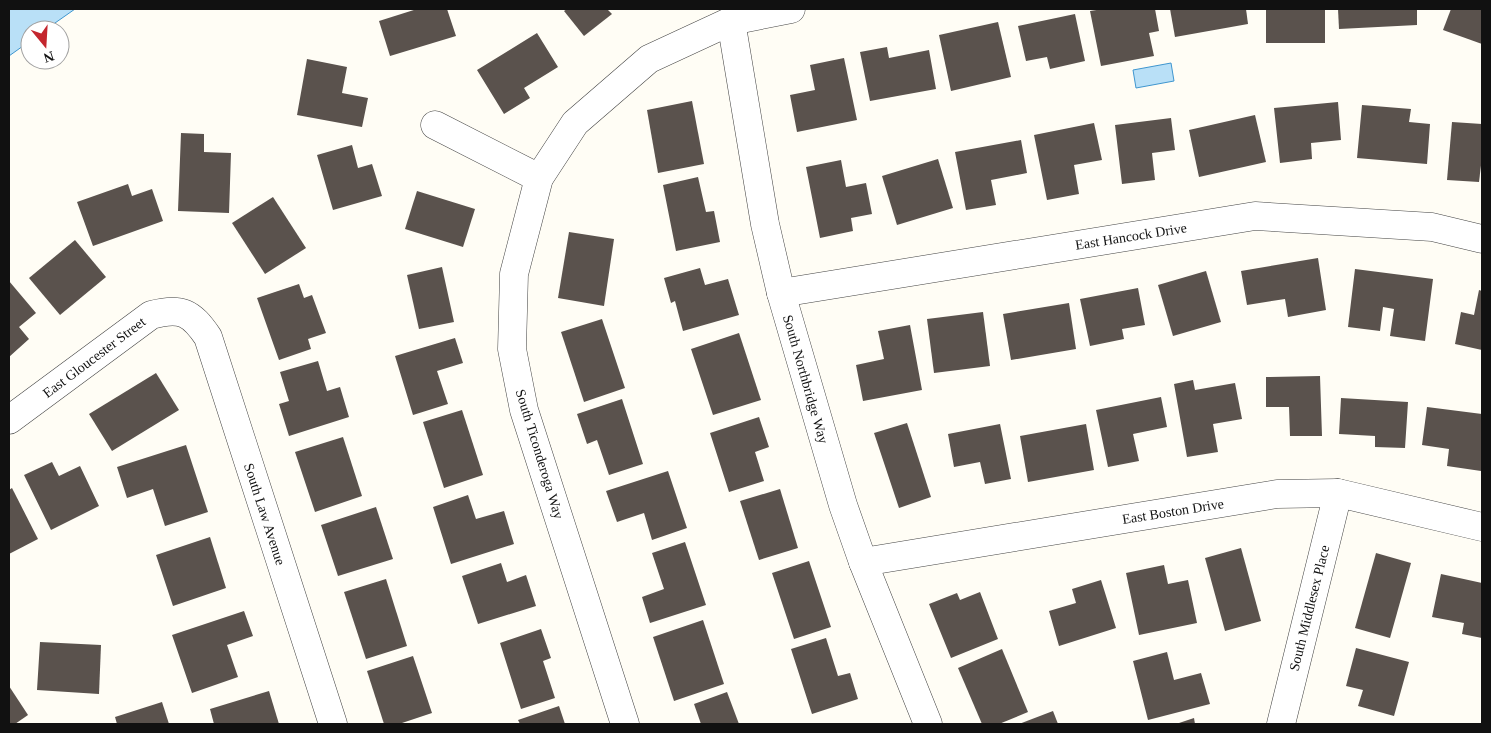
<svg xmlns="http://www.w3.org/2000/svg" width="1491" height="733" font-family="Georgia,serif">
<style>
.water{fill:#b9e0f7;stroke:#3f96cf}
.building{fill:#5a524d}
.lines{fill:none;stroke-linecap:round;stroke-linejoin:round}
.minor-casing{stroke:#444;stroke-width:29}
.minor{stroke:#fff;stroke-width:28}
.labels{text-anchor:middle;stroke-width:5;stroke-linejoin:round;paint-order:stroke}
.street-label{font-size:14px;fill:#111;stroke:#fff}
</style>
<rect width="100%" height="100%" fill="#fffdf5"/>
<g class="water">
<path d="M9,9H75L45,30H30V41L9,56Z"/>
<path d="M1171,63L1174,81L1136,88L1133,70Z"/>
</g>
<g class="building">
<path d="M417,9H447L456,36L390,56L379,21Z"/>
<path d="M567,9H607L612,14L584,36L564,11Z"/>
<path d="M1103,9H1155L1159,31L1149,33L1154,56L1101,66L1090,11Z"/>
<path d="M1170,9H1246L1248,24L1175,37Z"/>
<rect x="1266" y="9" width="59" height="34"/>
<path d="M1338,9H1417V25L1339,29Z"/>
<path d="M1451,9H1482V44L1443,30Z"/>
<path d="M1075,14L1085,61L1050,69L1047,57L1026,61L1018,26Z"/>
<path d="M998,22L1011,77L951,91L939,35Z"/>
<path d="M537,33L558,67L524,88L530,98L504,114L477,70Z"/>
<path d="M887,47L889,58L929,50L936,89L870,101L860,52Z"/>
<path d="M844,58L857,120L797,132L790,95L815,90L810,65Z"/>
<path d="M307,59L347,67L342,93L368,98L362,127L297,115Z"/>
<path d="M692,101L704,164L658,173L647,110Z"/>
<path d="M1338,102L1341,140L1311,143L1312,159L1280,163L1274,108Z"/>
<path d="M1362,105L1411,109L1409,122L1430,124L1427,164L1357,158Z"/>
<path d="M1255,115L1266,162L1199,177L1189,130Z"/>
<path d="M1171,118L1175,150L1152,153L1155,180L1122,184L1115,125Z"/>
<path d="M1452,122L1482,124V157L1479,182L1447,180Z"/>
<path d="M1094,123L1102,160L1074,165L1079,194L1047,200L1034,135Z"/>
<path d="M181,133L204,134V152L231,153L229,213L178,211Z"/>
<path d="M1021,140L1027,173L991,180L996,205L966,210L955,152Z"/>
<path d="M352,145L358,168L372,164L382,196L333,210L317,155Z"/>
<path d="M938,159L953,208L897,225L882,176Z"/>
<path d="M841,160L846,187L866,183L872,214L851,218L853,231L820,238L806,167Z"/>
<path d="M698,177L706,212L714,211L720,242L676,251L663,185Z"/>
<path d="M128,184L132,196L152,189L163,221L93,246L77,202Z"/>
<path d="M417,191L475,209L463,247L405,229Z"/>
<path d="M273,197L306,248L265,274L232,223Z"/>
<path d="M569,232L614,239L604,306L558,298Z"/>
<path d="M75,240L106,277L60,315L29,278Z"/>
<path d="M1318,258L1326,310L1288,317L1285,299L1247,305L1241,271Z"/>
<path d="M442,267L454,322L419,329L407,275Z"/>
<path d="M700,268L705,285L728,279L739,315L683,331L675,301L671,303L664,278Z"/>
<path d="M1355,269L1433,279L1425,341L1390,336L1394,309L1383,307L1380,331L1348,327Z"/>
<path d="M1206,271L1221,322L1173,336L1158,285Z"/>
<path d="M9,281L36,313L19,327L29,339L9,357Z"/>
<path d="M299,284L304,298L312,295L326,333L308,339L311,349L279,360L257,298Z"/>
<path d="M1138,288L1145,325L1122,329L1124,339L1090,346L1080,299Z"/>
<path d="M1479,290L1482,291V350L1455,344L1461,312L1474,315Z"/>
<path d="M1069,303L1076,349L1011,360L1003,314Z"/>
<path d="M983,312L990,366L934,373L927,319Z"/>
<path d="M602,319L625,388L584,402L561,332Z"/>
<path d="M910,325L922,390L863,401L856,365L884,359L878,331Z"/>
<path d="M739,333L761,400L713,415L691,349Z"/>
<path d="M455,338L463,363L437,371L448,404L413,415L395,356Z"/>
<path d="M318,361L327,391L340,387L349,417L289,436L279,404L289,401L280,372Z"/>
<path d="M156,373L179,410L112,451L89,414Z"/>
<path d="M1320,376L1322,436H1290L1289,407H1266V377Z"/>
<path d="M1193,380L1195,390L1235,383L1242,419L1213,424L1218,452L1187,457L1174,384Z"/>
<path d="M1161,397L1167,427L1133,434L1139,461L1108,467L1096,410Z"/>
<path d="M1341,398L1408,402L1405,448L1375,447V436L1339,434Z"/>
<path d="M622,399L643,464L609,475L597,440L587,444L577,414Z"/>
<path d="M1427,407L1482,414V460L1481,471L1447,466L1449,449L1422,445Z"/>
<path d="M462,410L483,475L444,488L423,422Z"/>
<path d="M759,417L769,447L755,452L764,481L729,492L710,433Z"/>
<path d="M907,423L931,497L899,508L874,433Z"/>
<path d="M1000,424L1011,479L985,484L980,462L954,467L948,434Z"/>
<path d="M1086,424L1094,470L1028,482L1020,436Z"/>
<path d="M343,437L362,496L315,512L295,452Z"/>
<path d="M186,445L208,512L165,526L153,489L127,498L117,467Z"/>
<path d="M52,462L59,476L80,466L99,506L51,530L24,475Z"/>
<path d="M668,471L687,528L652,540L644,513L617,522L606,491Z"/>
<path d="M12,488L38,539L9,554V490Z"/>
<path d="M780,489L798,548L759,560L740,501Z"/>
<path d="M468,495L476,519L504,511L514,544L451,564L433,507Z"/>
<path d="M376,507L393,559L338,576L321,525Z"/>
<path d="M210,537L226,588L173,606L156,555Z"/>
<path d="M685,542L706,605L650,623L642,597L664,589L652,553Z"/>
<path d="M1241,548L1261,621L1225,631L1205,558Z"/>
<path d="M1376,553L1411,563L1390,638L1355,628Z"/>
<path d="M809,561L831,627L794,639L772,573Z"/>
<path d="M501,563L507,582L526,575L536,606L478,624L462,576Z"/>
<path d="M1164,565L1168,584L1188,580L1197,623L1139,635L1126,573Z"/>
<path d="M1441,574L1482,583V638L1462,634L1464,623L1432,617Z"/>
<path d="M386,579L407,646L366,659L344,592Z"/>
<path d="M1101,580L1116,628L1059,646L1049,611L1076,603L1072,589Z"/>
<path d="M980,592L998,639L951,658L929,604L957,593L960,600Z"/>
<path d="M244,611L253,636L227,645L238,677L192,693L172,635Z"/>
<path d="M703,620L724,684L674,701L653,637Z"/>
<path d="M541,629L551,658L543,661L555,698L521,709L500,643Z"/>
<path d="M826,638L838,676L850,673L858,699L812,714L791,649Z"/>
<path d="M40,642L101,645L99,694L37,690Z"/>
<path d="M1356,648L1409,662L1394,716L1358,706L1363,690L1346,686Z"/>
<path d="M1002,649L1028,712L999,724H982L958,668Z"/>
<path d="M1167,652L1174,680L1201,673L1210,704L1148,720L1133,661Z"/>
<path d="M413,656L432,713L399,724H384L367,671Z"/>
<path d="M9,686L28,715L15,724H9Z"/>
<path d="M269,691L279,724H214L210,709Z"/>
<path d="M727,692L739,724H701L694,704Z"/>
<path d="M162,702L169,724H117L115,717Z"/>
<path d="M559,706L565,724H520L518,720Z"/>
<path d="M1053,711L1058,724H1019Z"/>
<path d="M1194,718L1195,724H1176Z"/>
</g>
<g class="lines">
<defs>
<g id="minor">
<path d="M731,21L765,224L781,293L843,505L863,562L928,724"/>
<path d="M435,125L539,178"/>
<path d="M781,293L1255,216L1432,227L1482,239"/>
<path d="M9,420L151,315C181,307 191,312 208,337L333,724"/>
<path d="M863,562L1277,494L1338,493L1482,527"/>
<path d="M625,724L524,410L512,349L514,274L539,178L575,123L649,59L731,21L791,9"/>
<path d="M1281,724L1338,493"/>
</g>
</defs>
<use href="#minor" class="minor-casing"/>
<use href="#minor" class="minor"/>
</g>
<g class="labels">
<g class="street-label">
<text transform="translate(1131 236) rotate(-9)" y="5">East Hancock Drive</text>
<text transform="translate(94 357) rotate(-37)" y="5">East Gloucester Street</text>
<text transform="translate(806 379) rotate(74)" y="5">South Northbridge Way</text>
<text transform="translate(540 454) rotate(73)" y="5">South Ticonderoga Way</text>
<text transform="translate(1173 511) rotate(-9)" y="5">East Boston Drive</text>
<text transform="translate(265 514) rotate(72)" y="5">South Law Avenue</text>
<text transform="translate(1309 608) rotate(-76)" y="5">South Middlesex Place</text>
</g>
</g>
<rect width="1491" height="733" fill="none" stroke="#111111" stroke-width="20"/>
<g transform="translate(45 45) rotate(162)"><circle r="24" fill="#ffffff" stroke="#a0a0a0"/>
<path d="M0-4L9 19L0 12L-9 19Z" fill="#c4262e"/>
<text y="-8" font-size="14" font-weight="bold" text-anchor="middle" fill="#111111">N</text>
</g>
</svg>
